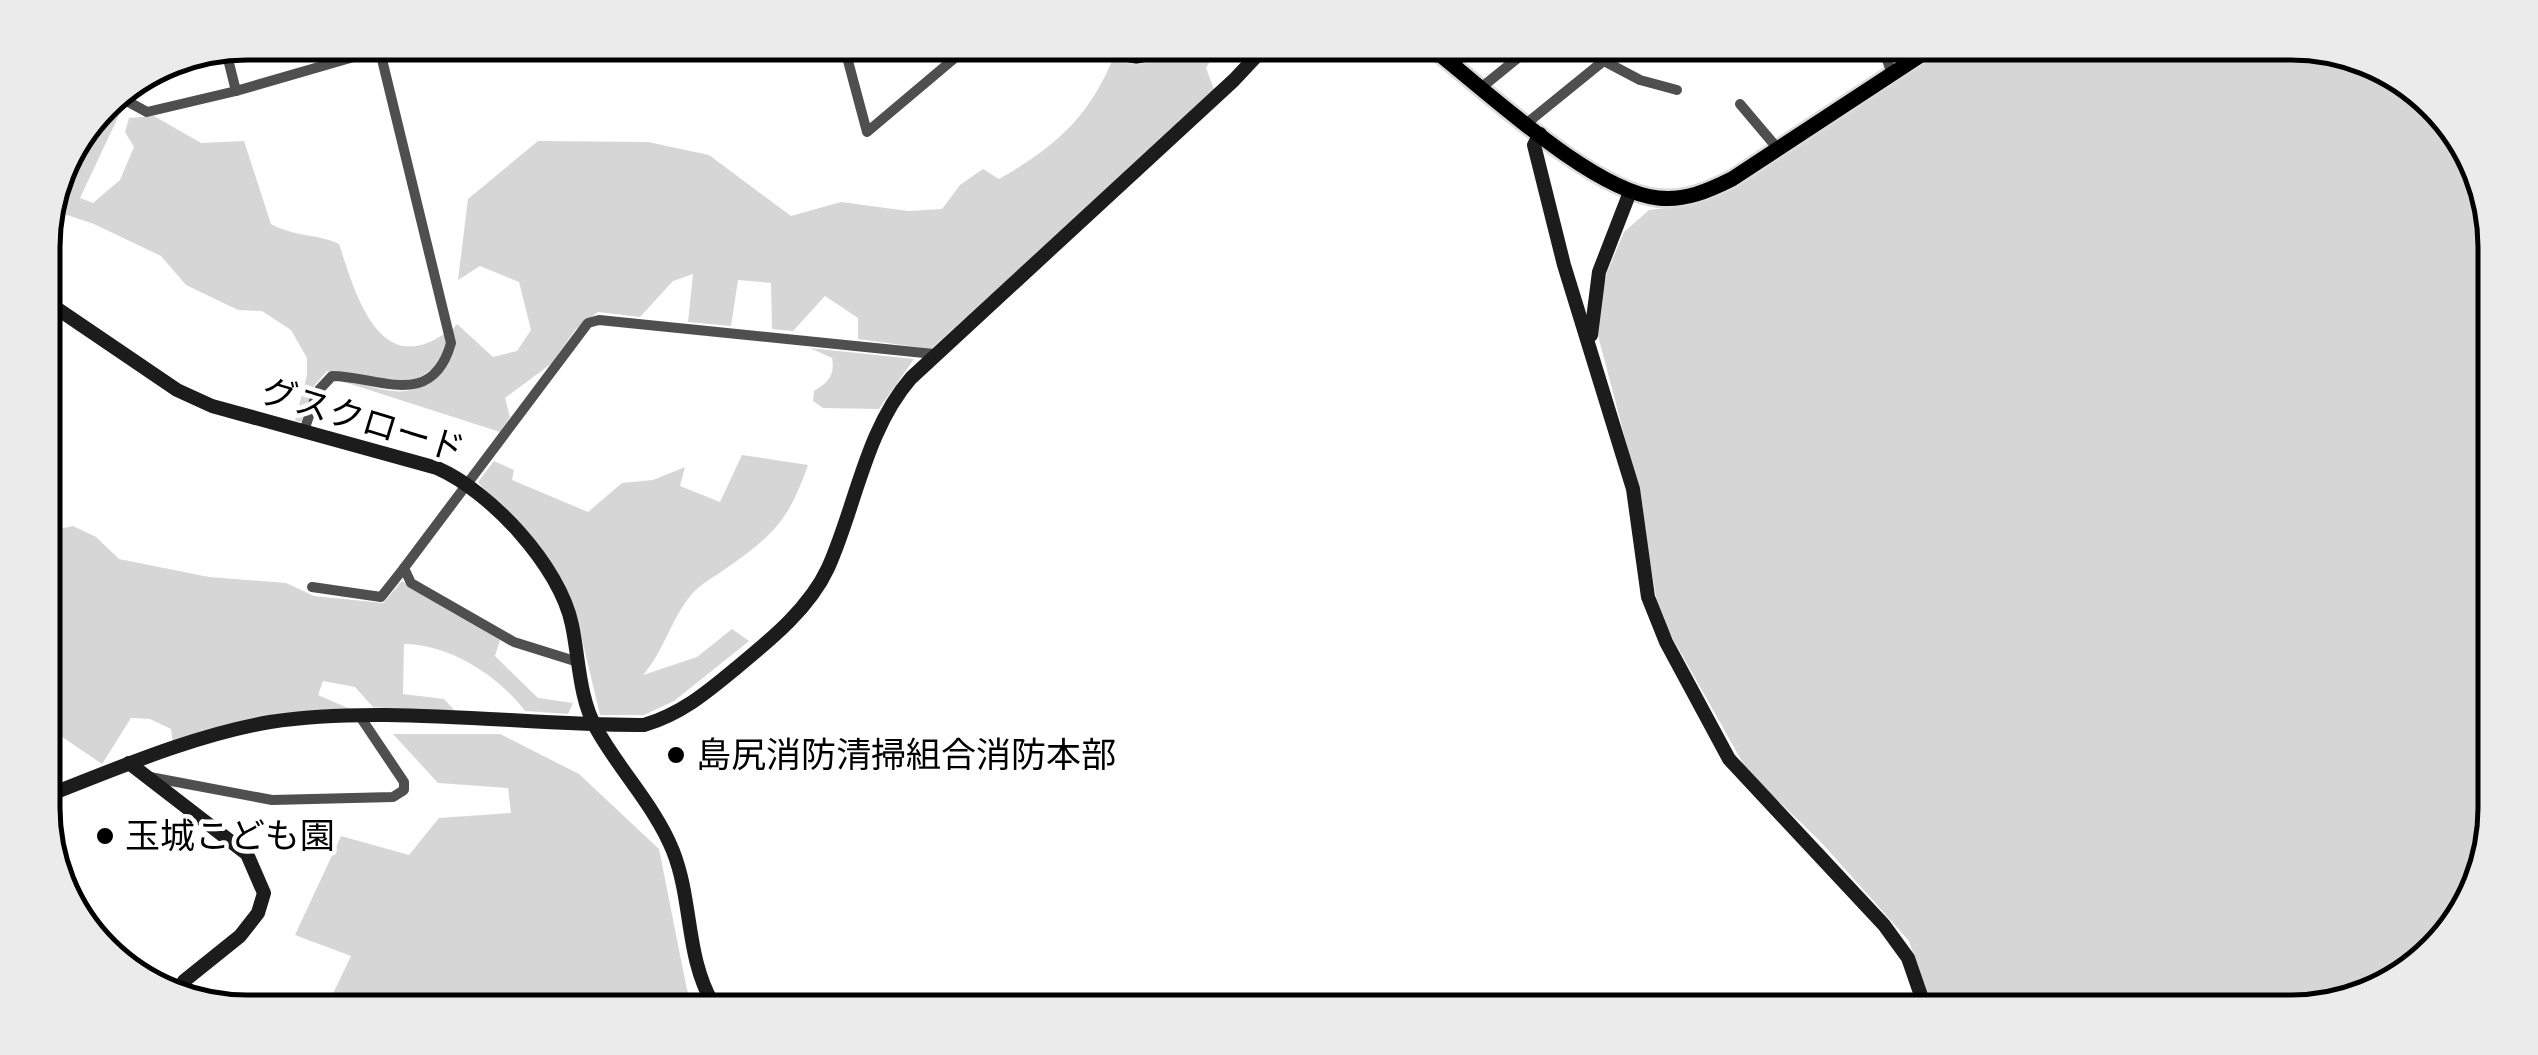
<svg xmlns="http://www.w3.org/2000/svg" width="2538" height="1055" font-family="'Archivo Narrow','Noto Sans JP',sans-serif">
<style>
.green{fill:#d6d6d6}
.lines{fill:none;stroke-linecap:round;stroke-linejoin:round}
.primary-casing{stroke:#dbdbdb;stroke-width:20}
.street{stroke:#4f4f4f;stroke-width:10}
.secondary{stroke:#1c1c1c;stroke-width:14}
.primary{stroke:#000;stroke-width:15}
.poi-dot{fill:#000;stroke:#fff;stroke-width:4}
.labels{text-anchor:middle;stroke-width:9;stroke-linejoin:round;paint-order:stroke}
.street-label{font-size:35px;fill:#000;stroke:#fff}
.poi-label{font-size:35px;fill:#000;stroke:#fff;text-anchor:start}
.rim{fill:none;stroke:#000;stroke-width:5}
</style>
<rect width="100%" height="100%" fill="#fff"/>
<g class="green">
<path d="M1199,47L1218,48L1206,68L1215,92L931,349L858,339V318L825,296L793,331L772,329L771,283L738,280L731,326L688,322L693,274L673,281L640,317L598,312L575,330L552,363L505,398L510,417L500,432L335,379C358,379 382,394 405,391C437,387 459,360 452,330L457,324L493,357L517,351L531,330L519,282L480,266L458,280L468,199L538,141L648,142L709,155L791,216L841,202L908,211L942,209L960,185L983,169L999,179C1053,148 1087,120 1112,61L1168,59Z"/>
<path d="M1943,51L2357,54L2453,122L2494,220L2484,874L2415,971L2304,1012L1932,1010L1909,941L1820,841L1748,772L1659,614L1636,480L1596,328L1607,272L1624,232L1649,210L1686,206L1739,186Z"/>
<path d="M105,103L119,115L80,198L93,203L120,180L134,147L125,132L129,118L154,116L201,143L244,141L271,224C298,238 315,233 339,244C355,292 378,379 444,334L448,345L437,366L409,384L327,371L314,386L301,422L295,421L307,375V358L291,330L262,311L238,310L186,285L161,256L94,224L49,209L64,156Z"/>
<path d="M810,348L914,359L879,409L823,408L813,401L814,391C829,382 835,375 832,358Z"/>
<path d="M742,455L808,465C789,519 775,534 728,567C716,576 700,584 691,595C670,621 665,649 643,675L697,657L732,629L749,641L674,701L644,715H600L575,610L553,569L478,482L494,461L514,470L512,480L588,512L622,483L653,480L685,467L680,486L720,502Z"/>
<path d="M73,526L96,537L119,559L209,577L286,583L314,596L383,603L402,581L500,640L495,656L538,698L573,703L568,714L525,711C499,676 449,644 404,644L403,694L444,699L457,713L373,707L355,687L323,681L318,695L350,709L173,744L171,729L150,719L131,718L102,764L55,732L46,741L45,532Z"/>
<path d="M393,734H500L579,774L659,849L687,990L695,1004L329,1002L351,956L295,935L341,836L409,855L439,818L511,813L508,788L438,783Z"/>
</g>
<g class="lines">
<defs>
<g id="primary">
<path d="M1083,47L1137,56L1184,47"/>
<path d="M1433,49C1487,91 1592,191 1658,198C1685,201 1708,191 1732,179L1927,51"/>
</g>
</defs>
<use href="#primary" class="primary-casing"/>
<g class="street">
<path d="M844,46L867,132L969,46"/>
<path d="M225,47L236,91L402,43"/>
<path d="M1884,51L1892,74"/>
<path d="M1604,61L1640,80L1677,90"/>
<path d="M1454,65L1469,49"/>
<path d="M1482,87L1529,49"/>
<path d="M112,93L147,112L236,91"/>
<path d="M1740,104L1778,149"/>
<path d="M1527,123L1617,50"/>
<path d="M304,431L317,392L332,376C378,376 432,411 451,343L378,43"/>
<path d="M312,587L381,597L404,568"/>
<path d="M578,662L514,642L411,583L404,568L588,323L599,320L934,354"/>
<path d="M150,777L272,800L393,797L404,790V782L361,718"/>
</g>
<g class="secondary">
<path d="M1540,134L1534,145L1564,265L1633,489L1648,597L1666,642L1729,759L1884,925L1908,958L1926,1010"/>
<path d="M43,299L177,390L212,406L437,468C490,491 560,566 572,625C579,658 579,698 596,728C619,770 655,806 673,851C693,902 685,955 713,1004"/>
<path d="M1591,335L1599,272L1630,192"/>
<path d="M129,763L247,854L264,893L258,913L240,936L184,981L175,998"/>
<path d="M46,796C118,768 194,735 270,722C384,704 527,726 644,725C681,714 706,693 735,669C769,641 809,609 828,568C856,506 865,431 911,378L1234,80L1264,48"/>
</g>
<use href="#primary" class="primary"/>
</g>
<g class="poi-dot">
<circle cx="676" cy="755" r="10"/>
<circle cx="105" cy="836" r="10"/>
</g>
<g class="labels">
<g class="street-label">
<text transform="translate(363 420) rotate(17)" y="12">グスクロード</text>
</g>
<g class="poi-label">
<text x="696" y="767">島尻消防清掃組合消防本部</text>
<text x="125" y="848">玉城こども園</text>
</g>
</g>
<path d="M0 0H2538V1055H0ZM247 60H2291A187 187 0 0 1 2478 247V808A187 187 0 0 1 2291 995H247A187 187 0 0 1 60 808V247A187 187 0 0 1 247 60Z" fill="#ebebeb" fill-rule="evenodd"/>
<path class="rim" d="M247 60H2291A187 187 0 0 1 2478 247V808A187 187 0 0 1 2291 995H247A187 187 0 0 1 60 808V247A187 187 0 0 1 247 60Z"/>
</svg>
